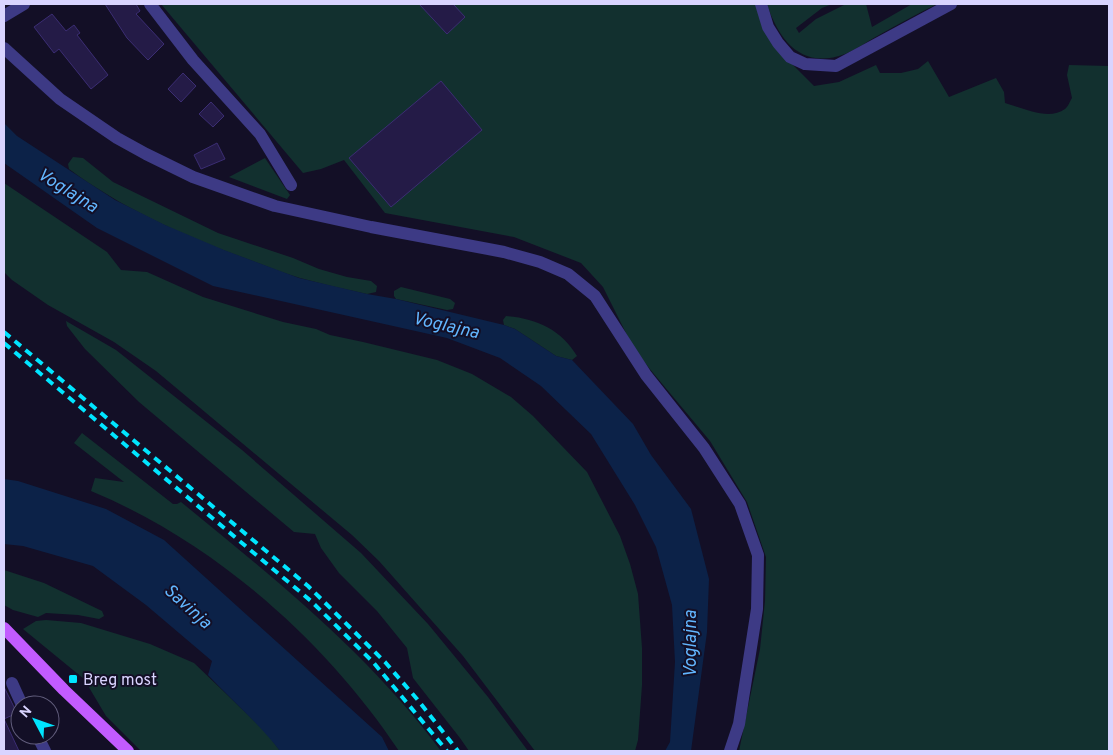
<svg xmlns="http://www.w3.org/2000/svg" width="1113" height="755" font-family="Overpass,sans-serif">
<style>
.green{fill:#12302f}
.water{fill:#0c2248}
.building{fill:#241b47;stroke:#3b2d73}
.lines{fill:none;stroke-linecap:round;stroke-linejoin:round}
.minor{stroke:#3d3a85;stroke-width:12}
.major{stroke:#c25bff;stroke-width:12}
.rail{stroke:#00e5ff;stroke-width:4;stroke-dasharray:8 6;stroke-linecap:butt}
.poi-dot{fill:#00e5ff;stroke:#130f26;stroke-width:2}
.labels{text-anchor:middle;stroke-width:4;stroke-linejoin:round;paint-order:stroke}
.poi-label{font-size:16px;fill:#d9d4ff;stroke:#130f26;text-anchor:start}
.water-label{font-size:18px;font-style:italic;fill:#62b6ff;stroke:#130f26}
</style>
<rect width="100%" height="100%" fill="#130f26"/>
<g class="green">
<path d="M161,4H757L772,44L814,86L839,82L876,65L880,73H901L918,69L928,61L949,97L996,78L1004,92L1005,103C1022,108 1049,121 1065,109C1068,107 1070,101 1072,98L1067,75L1069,65L1109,66V751H739L760,649L765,601L766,557L747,502L710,441L649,368L632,345L603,287L581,263L514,237L385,213L344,160L321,169L303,173Z"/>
<path d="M767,4H832L822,8L796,28L799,33L816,19L846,4H866L872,27L912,4H937C917,14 898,24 879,35C868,41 857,49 845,54C802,70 779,41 767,4Z"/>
<path d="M73,157L83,158L113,182L218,233L293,258L319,269L347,277L371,281L377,286L376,292L367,294C345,289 322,284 300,278C283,273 266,266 250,260C186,237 123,209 69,169L68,164Z"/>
<path d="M265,158L290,195L287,199L229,177Z"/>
<path d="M4,183L107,252L121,270L147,272L203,297L283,322L316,329L330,335L363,342L437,360L472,374L511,397L533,416L587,472L620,536L630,564L638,594L642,648V685L638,740L635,751H535L463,656L379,561L352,535L156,371L114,342L48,305L12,280L4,272Z"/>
<path d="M401,287L450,299L455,303L453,309L447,310L396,299L394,296V291Z"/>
<path d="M506,316C536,318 562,330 577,356L572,360L556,356L515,329L504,325L503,320Z"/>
<path d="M66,321L116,350L242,450L361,553L428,624L488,697L528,751H469L460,738L413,678L407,648L377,611L339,573L321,548L315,534L294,532L139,402L85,349L67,326Z"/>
<path d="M82,433L173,504H177L181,502C274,578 369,654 441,751H399C326,641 214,542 91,491L95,478L124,482L74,443Z"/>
<path d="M4,570L44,583L102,611L104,616L99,619L78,615L46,613L38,617L13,610L4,605Z"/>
<path d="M46,620L81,623L150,644L194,663L266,732L280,751H141L106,716L84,679L23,629L36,621Z"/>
</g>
<g class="water">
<path d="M4,123L17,136L115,200L165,225L224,250L299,278L367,294L396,299L504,325L515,329L556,356L572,360L633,424L651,455L691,509L709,579L707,632L691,751H665L670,742L675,662L672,605L656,547L635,505L591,434L541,386L500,358L447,338L213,286L97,228L4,163Z"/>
<path d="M4,479L18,481L106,509L164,540L382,737L389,751H280C259,723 232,701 208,675L212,661L146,605L93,566L23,546L4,544Z"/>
</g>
<g class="building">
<path d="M105,4H136L140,11L136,14L164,44L148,60L127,38Z"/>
<path d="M419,4H453L465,17L447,34Z"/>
<path d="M52,14L66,31L74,25L80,33L77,35L108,75L91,89L59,49L54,53L34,27Z"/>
<path d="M183,73L196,86L181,102L168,89Z"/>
<path d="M441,81L482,130L391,207L349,158Z"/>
<path d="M211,102L224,116L213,127L199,114Z"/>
<path d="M217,143L225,159L201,169L194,155Z"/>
<path d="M4,687L17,713L4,719L19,751H4Z"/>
</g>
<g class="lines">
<g class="minor">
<path d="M150,4L193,60L260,134L291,185"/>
<path d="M761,4L768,27L778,43L790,57L805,64L836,66L951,4"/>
<path d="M4,16L24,4"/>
<path d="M4,48L60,99L117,138L146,154L193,177L275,206L371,227L504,252L540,262L568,274L595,296L646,375L704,448L740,504L758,555L757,609L739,724L730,751"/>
<path d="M12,683L22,705"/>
<path d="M37,735L45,751"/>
</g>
<path class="major" d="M4,628L64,690L128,751"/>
<g class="rail">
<path d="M4,332L308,586L385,662L417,699L458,751"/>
<path d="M4,343L311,601L373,662L447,751"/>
</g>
</g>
<rect class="poi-dot" x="68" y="674" width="10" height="10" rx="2.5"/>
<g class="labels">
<g class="poi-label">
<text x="83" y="685">Breg most</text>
</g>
<g class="water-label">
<text transform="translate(68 190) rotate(32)" y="6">Voglajna</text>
<text transform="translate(446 325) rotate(13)" y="6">Voglajna</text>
<text transform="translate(188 606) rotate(42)" y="6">Savinja</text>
<text transform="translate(690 644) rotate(-90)" y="6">Voglajna</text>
</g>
</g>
<rect width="1113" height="755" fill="none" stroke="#d9d4ff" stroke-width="10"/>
<g transform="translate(35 720) rotate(311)"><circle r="24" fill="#130f26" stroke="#625e7d"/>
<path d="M0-4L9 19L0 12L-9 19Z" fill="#00e5ff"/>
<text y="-8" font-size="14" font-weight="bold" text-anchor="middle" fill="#d9d4ff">N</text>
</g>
</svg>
